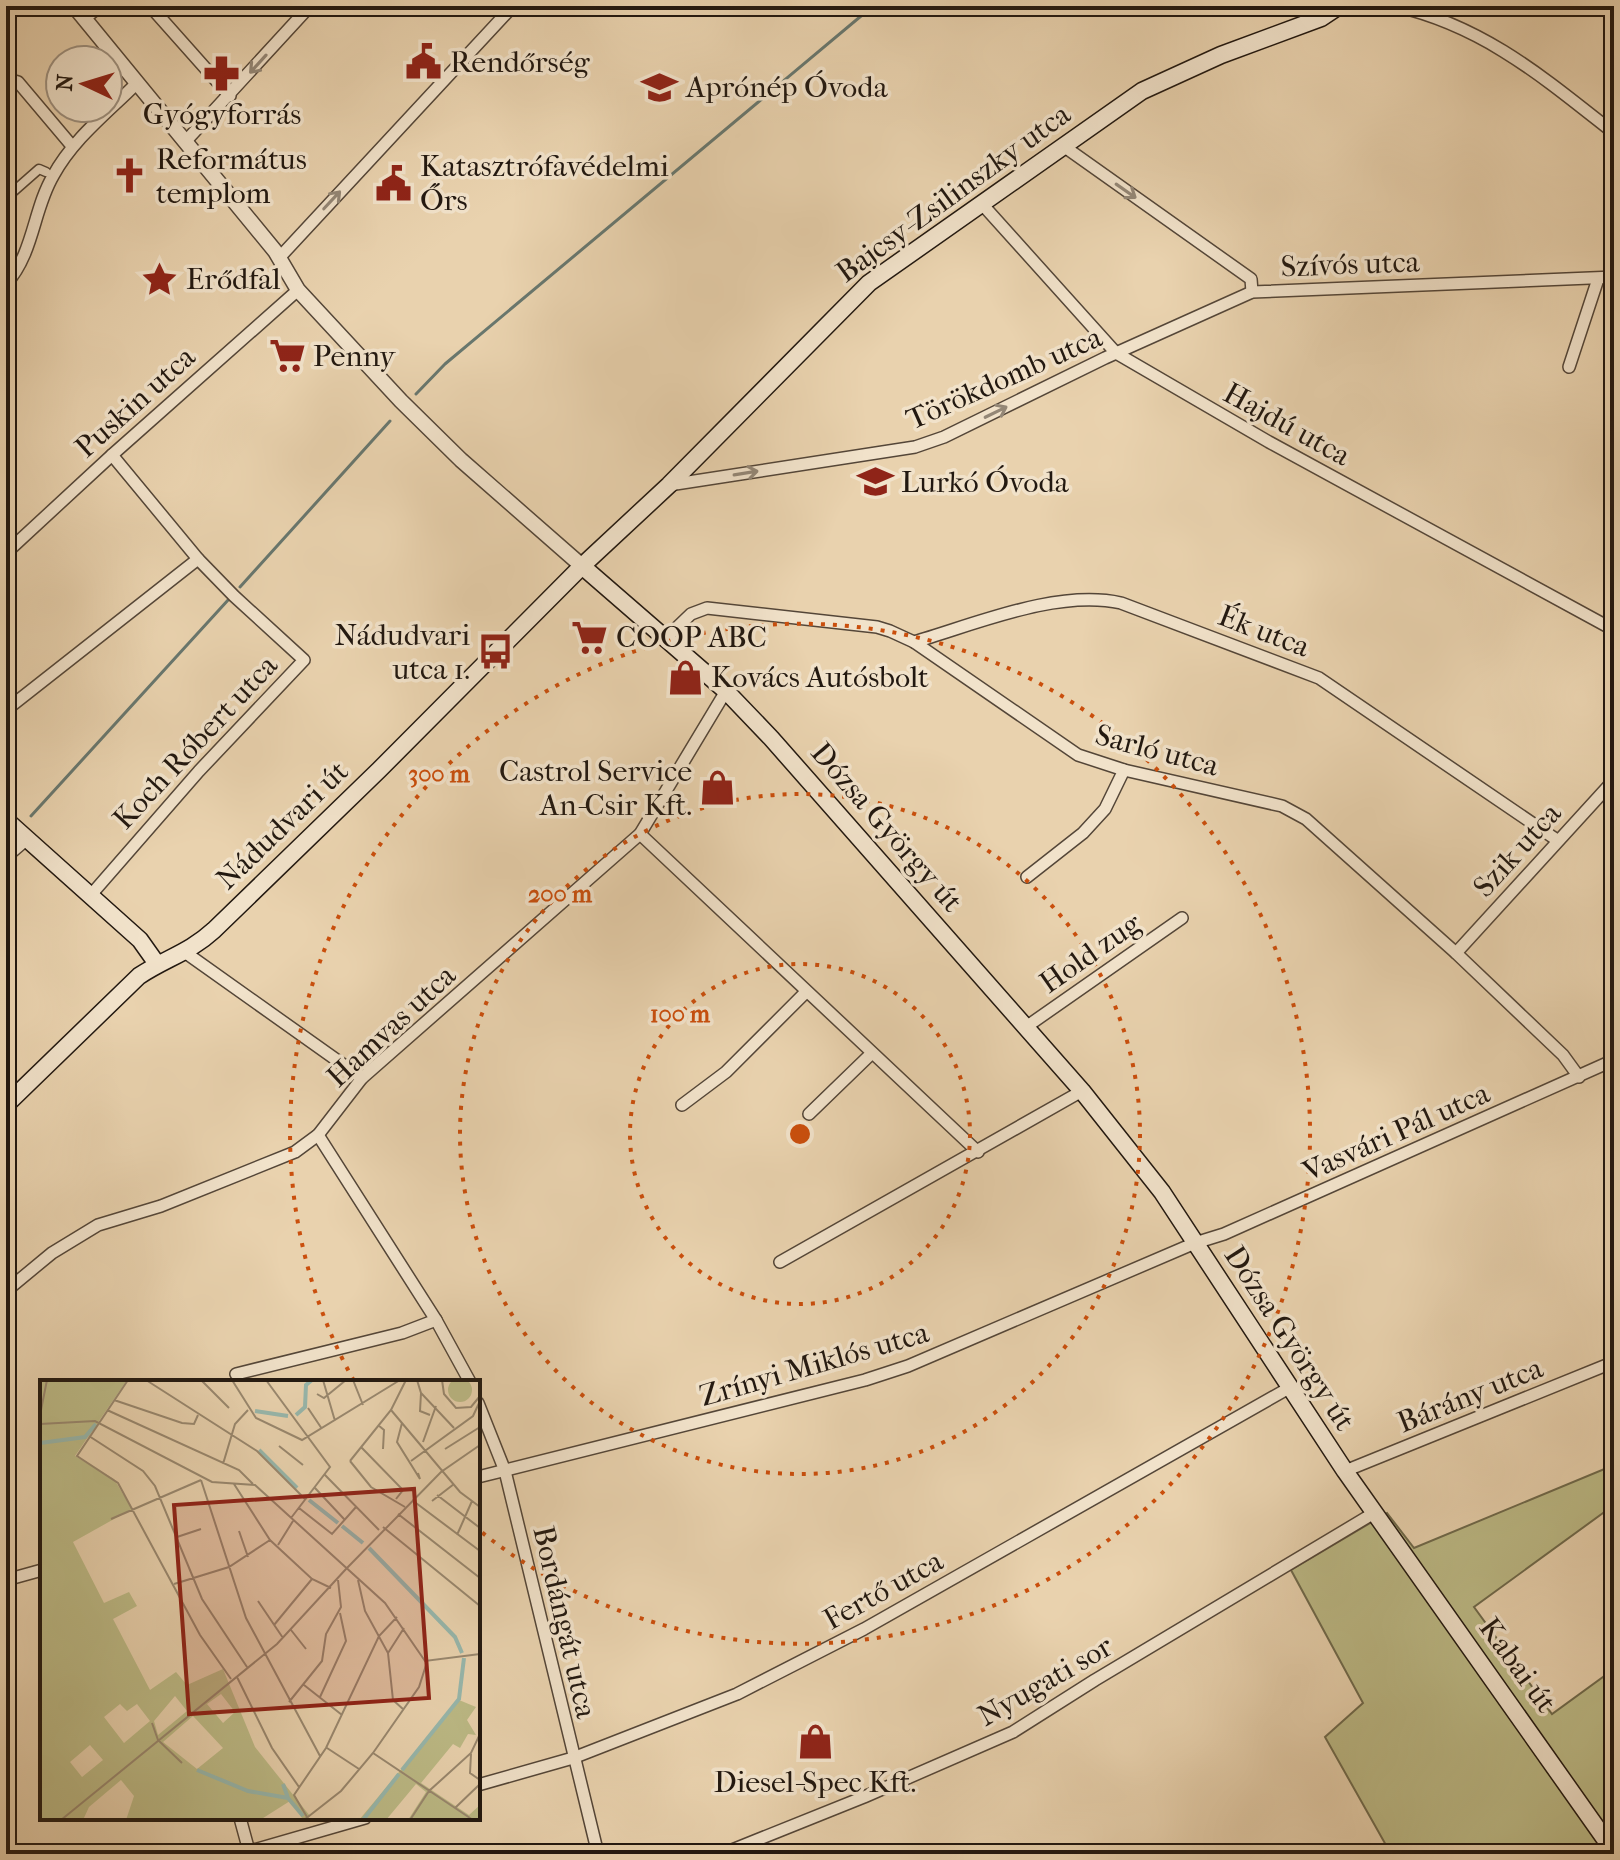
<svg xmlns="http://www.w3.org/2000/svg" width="1620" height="1860" font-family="'IM FELL French Canon',serif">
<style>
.green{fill:#bcba86;stroke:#6f694b;stroke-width:2}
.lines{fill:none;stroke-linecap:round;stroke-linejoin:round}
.stream{stroke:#68776e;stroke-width:3}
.pedestrian-casing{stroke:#544638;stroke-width:11}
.minor-casing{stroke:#544638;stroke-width:14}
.tertiary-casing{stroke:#544638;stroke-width:17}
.secondary-casing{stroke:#221810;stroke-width:19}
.pedestrian{stroke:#f1e2ca;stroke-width:8}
.minor{stroke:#f1e2ca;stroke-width:11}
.tertiary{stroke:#f1e2ca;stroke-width:14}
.secondary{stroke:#f1e2ca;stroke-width:16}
.oneway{stroke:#948776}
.ring{fill:none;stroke:#ca4f0d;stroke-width:4;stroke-dasharray:4 8}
.labels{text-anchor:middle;stroke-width:7;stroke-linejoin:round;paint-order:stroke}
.poi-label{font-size:30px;fill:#221810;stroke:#f1e2ca;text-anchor:start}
.street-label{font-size:30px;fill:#221810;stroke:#f1e2ca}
.inset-river{fill:none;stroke:#97b7ac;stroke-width:4}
.inset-road{fill:none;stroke:#99886f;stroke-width:2}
.view{fill:#8f2418;fill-opacity:0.15;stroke:#8f2418;stroke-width:4}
.inset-edge{fill:none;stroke:#221810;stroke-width:4}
.centre{fill:#ca4f0d;stroke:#f1e2ca;stroke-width:4}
.ring-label{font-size:24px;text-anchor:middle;font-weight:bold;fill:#ca4f0d;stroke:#f1e2ca;stroke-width:7;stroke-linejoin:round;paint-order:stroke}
</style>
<rect width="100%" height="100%" fill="#e9d2ae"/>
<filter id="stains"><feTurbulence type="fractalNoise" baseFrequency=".0025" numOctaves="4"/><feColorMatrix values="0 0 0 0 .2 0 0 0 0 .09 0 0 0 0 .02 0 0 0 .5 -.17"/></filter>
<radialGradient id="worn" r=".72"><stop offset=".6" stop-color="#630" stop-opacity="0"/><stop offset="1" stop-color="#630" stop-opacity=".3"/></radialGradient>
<path class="green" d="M1614,1465V1505L1474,1607L1552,1714L1614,1669V1854H1391L1325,1737L1363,1703L1291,1570L1387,1513L1414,1548Z"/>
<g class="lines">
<g class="stream">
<path d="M416,394L445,364L873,6"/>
<path d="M240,587L390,421"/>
<path d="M31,816L229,599"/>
<path d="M6,838L9,835"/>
</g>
<defs>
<path id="pedestrian" d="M6,198L39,169L46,172"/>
<g id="minor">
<path d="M150,6L230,96"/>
<path d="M1395,6C1484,26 1544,78 1614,133"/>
<path d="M84,19L100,6"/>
<path d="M6,83L11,80L18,82L72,146"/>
<path d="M185,142L310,6"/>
<path d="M1062,145L1251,279L1252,292"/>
<path d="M982,204L1116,353L1269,442L1614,630"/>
<path d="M279,258L513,6"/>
<path d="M6,284C34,253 33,210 53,176C73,139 107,113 136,84"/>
<path d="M1569,367L1598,279"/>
<path d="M669,485L915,447L944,437L1105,358L1252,292L1614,277"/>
<path d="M6,553L112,455L298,290"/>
<path d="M665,639L691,614L707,608L877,627L890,631L914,642L1078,755L1124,770L1282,806L1306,819L1456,953L1563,1055L1579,1077"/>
<path d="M914,642C976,624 1057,589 1121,603L1319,678L1557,840"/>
<path d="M6,710L198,559"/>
<path d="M640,834L978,1152"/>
<path d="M6,857L27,839"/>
<path d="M1027,877L1083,833L1105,809L1124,770"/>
<path d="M90,896L199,771L304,660L234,596L198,559L112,455"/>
<path d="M186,953L362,1078"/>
<path d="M1456,953L1614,780"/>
<path d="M1026,1027L1182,918"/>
<path d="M682,1105L726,1072L806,992"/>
<path d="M809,1114L872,1053"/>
<path d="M318,1135L436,1320L470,1382"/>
<path d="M780,1262L1082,1091"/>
<path d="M6,1291L52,1253L98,1225L161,1206L295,1152L318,1135L362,1078L640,834L726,691"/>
<path d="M236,1374L402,1333L436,1320"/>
<path d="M478,1403L505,1471L598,1854"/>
<path d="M1345,1471L1614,1362"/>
<path d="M478,1477L865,1380L908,1366L1195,1243L1224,1234L1614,1060"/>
<path d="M6,1580L42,1570"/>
<path d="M478,1785L573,1758L737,1694L864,1629L1289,1388"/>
<path d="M240,1818L249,1851"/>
<path d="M240,1854L365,1818"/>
<path d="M722,1854L864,1797L1013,1732L1095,1680L1374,1513"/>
</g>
<path id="tertiary" d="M74,6L275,251L298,290L401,401L461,460L582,566"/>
<g id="secondary">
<path d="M582,566L726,691L771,738L1082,1091L1162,1192L1345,1471L1614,1852"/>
<path d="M6,820L140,940L157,964"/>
<path d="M6,1105L139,976C166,958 189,953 214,930L379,770L582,566L669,485L869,283L1142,91L1221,55L1321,18L1339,6"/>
</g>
</defs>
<use href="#pedestrian" class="pedestrian-casing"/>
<use href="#minor" class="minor-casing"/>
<use href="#tertiary" class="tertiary-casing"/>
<use href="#secondary" class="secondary-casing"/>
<use href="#pedestrian" class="pedestrian"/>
<use href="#minor" class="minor"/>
<use href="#tertiary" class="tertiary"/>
<use href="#secondary" class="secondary"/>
</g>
<defs><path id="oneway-shaft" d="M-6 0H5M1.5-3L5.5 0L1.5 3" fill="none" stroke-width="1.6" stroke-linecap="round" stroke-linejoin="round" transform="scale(2)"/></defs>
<g class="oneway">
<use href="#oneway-shaft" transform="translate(258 64) rotate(132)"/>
<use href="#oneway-shaft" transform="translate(1126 191) rotate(35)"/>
<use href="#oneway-shaft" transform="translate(332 200) rotate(-47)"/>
<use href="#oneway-shaft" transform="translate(996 412) rotate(-26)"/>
<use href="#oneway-shaft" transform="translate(746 473) rotate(-9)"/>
</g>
<g class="ring">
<circle cx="800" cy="1134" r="170"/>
<circle cx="800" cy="1134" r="340"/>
<path d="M354 1381A510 510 0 1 1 479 1530"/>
</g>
<defs>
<symbol id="civic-bare" viewBox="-9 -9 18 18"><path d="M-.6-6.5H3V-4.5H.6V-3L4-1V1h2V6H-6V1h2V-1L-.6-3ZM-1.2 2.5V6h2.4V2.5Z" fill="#8f2418" stroke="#f1e2ca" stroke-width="2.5" paint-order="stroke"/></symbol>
<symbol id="pharmacy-bare" viewBox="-9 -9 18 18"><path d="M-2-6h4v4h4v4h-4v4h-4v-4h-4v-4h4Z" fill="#8f2418" stroke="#f1e2ca" stroke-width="2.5" paint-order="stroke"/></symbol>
<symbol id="school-bare" viewBox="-9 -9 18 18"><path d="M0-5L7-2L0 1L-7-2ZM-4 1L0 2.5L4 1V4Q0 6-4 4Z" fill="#8f2418" stroke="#f1e2ca" stroke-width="2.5" paint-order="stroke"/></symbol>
<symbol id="church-bare" viewBox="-9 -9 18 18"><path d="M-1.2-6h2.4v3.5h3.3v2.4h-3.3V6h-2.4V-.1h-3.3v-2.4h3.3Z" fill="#8f2418" stroke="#f1e2ca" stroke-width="2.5" paint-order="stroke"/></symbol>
<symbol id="sight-bare" viewBox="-9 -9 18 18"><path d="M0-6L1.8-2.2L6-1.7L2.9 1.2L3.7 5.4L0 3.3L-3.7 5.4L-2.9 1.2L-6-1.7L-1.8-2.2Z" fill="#8f2418" stroke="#f1e2ca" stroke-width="2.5" paint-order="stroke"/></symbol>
<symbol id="supermarket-bare" viewBox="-9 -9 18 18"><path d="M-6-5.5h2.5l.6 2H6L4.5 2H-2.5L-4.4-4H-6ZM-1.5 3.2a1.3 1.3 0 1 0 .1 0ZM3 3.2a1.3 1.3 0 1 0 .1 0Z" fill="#8f2418" stroke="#f1e2ca" stroke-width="2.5" paint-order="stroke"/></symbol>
<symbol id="bus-bare" viewBox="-9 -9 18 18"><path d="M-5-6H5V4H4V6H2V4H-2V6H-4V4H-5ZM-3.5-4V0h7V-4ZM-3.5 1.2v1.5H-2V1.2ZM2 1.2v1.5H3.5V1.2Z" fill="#8f2418" stroke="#f1e2ca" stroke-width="2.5" paint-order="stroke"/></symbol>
<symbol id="shop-bare" viewBox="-9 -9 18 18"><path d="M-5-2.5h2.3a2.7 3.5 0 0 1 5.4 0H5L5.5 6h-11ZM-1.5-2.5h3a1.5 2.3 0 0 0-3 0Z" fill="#8f2418" stroke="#f1e2ca" stroke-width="2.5" paint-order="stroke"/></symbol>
</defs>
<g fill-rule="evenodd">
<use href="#civic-bare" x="398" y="36" width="51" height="51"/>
<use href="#pharmacy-bare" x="196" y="48" width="51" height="51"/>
<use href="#school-bare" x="634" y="62" width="51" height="51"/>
<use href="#church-bare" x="104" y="150" width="51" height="51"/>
<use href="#civic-bare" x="368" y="158" width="51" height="51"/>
<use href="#sight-bare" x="134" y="254" width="51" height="51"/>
<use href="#supermarket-bare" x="262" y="330" width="51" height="51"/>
<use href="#school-bare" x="850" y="456" width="51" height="51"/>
<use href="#supermarket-bare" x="564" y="612" width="51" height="51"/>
<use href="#bus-bare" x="470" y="626" width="51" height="51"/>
<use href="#shop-bare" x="660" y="652" width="51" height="51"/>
<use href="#shop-bare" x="692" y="762" width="51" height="51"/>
<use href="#shop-bare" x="790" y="1716" width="51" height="51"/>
</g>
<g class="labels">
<g class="poi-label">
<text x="450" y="72">Rendőrség</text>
<text x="686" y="97">Aprónép Óvoda</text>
<text x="222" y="124" text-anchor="middle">Gyógyforrás</text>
<text x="156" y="169">Református<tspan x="156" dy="34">templom</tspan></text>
<text x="420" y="176">Katasztrófavédelmi<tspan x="420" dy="34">Őrs</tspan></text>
<text x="186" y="289">Erődfal</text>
<text x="313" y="366">Penny</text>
<text x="901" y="492">Lurkó Óvoda</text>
<text x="470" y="645" text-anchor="end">Nádudvari<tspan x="470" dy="34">utca 1.</tspan></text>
<text x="616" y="647">COOP ABC</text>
<text x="711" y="687">Kovács Autósbolt</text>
<text x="692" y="781" text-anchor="end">Castrol Service<tspan x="692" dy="34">An-Csir Kft.</tspan></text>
<text x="815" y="1792" text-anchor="middle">Diesel-Spec Kft.</text>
</g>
<g class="street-label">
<text transform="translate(953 193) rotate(-36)" y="10">Bajcsy-Zsilinszky utca</text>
<text transform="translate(1350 264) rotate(-2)" y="10">Szívós utca</text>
<text transform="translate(1004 378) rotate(-24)" y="10">Törökdomb utca</text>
<text transform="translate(135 402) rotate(-42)" y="10">Puskin utca</text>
<text transform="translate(1287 424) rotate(29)" y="10">Hajdú utca</text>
<text transform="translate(1264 631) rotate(21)" y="10">Ék utca</text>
<text transform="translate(195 742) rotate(-47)" y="10">Koch Róbert utca</text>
<text transform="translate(1157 750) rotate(15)" y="10">Sarló utca</text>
<text transform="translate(282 825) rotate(-44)" y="10">Nádudvari út</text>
<text transform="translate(887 827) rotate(49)" y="10">Dózsa György út</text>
<text transform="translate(1517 850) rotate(-48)" y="10">Szik utca</text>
<text transform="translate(1090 953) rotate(-35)" y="10">Hold zug</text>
<text transform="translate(391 1026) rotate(-43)" y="10">Hamvas utca</text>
<text transform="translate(1396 1132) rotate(-24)" y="10">Vasvári Pál utca</text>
<text transform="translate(1290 1338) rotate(57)" y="10">Dózsa György út</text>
<text transform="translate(814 1364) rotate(-16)" y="10">Zrínyi Miklós utca</text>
<text transform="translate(1470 1395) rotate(-22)" y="10">Bárány utca</text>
<text transform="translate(883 1590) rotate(-29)" y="10">Fertő utca</text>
<text transform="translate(565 1622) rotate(77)" y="10">Bordángát utca</text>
<text transform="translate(1518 1665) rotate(54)" y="10">Kabai út</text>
<text transform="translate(1045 1681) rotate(-30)" y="10">Nyugati sor</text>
</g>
</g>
<g transform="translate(40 1380)">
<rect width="440" height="440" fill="#e9d2ae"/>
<path d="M408 10a12 12 0 1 1 24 0a12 12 0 1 1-24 0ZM0,0H87L35,76L74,99L92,129L33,162L64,223L89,212L97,226L73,239L110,310L136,292L147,305L183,289L215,367L270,436L266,440H260L262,437L250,421L220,440H86L94,416L81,400L49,427L43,440H0ZM181,314L195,332L183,343L167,324ZM135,316L147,331L118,355L114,341ZM80,324L87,331L97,324L110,341L84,363L64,337ZM153,336L183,368L157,389L123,362ZM50,365L63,380L42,397L30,382ZM419,320L436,327L427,340L436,355L428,354L420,368L413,364L381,403L429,435L440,425V440H368L386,412L376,404L346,440H319Z" fill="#bcba86" fill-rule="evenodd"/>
<path class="inset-river" d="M215,31L248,36M256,35L265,27L266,5L272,0M0,63L45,57L56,44M219,70L257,108M269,120L298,143M302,146L323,163M329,168L415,257L422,273M157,390L208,411L248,418M362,390L419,319L424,278M243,404L248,418L263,436M323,440L359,394"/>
<path class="inset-road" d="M88,0L37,76L78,103L160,255L191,299M106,0L217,71L266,120M161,0L189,28M192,0L216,38L262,60L360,0M226,0L290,87L251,138M283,0L295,41M313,0L323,25M377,0L381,13L414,48M402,0L404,14L416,28L431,27L440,16M381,13L380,31L390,35M277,14L284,18L306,0M74,20L142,43L154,44L158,35M268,28L282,49M67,30L199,90L213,104M351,30L420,112L440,127M0,35L7,0M362,43L357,62L380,99L378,93M0,44L55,41L172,102L215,105L345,223L385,281L440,274M338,45L344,50L343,69M49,56L103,91L115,106L162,219L207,287M383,62L396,26M239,66L263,85M321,67L363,110L356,119M405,69L440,47M310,81L351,30L366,0M310,81L331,107L365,127M371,81L433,36L440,21M183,84L195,44L208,30M285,95L339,150M161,100L206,238L280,376M194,104L230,160L272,199L291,208M275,108L304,139M397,115L440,148M372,120L440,171M392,121L414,104M259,128L292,154L316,127M358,134L440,198M71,139L161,100M343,147L440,226M199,151L208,177M417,155L432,121M137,157L161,149M238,165L253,141M306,189L401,92L440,65M318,200L325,231L348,273L353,320L364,330M134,204L189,187L230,160M218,221L243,258M234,245L272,199M251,250L266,269M348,273L364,248M197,297L232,368L259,407M264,305L302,335M280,317L306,261L300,233M249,322L282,281L286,254L301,227L298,200M112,343L118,360L142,383M287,368L319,389M333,373L433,440M431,374L430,393L440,400M415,428L440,404M267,437L254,415L286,368L339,256L357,237M21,440L237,264L306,189M264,440L301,411L333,373L379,307L387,282M370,440L389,411L431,373L440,354"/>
<path class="view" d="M374,109L389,318L149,334L134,125Z"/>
<rect width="440" height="440" class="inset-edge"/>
</g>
<circle cx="800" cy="1134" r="12" class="centre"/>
<g class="ring-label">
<text x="439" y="782">300 m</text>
<text x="560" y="902">200 m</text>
<text x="680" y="1022">100 m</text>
</g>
<rect width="1620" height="1860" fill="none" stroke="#e9d2ae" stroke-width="32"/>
<rect x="8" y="8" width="1604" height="1844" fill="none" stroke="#221810" stroke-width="4"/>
<rect x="16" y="16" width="1588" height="1828" fill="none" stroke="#221810" stroke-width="2"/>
<g transform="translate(84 84) rotate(274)"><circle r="38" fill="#f1e2ca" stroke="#9e9180" stroke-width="2"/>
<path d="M0-6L14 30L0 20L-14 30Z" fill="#8f2418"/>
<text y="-12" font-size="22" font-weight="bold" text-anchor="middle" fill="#221810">N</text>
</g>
<rect width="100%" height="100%" filter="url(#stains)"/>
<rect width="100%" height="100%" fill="url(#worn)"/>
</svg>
